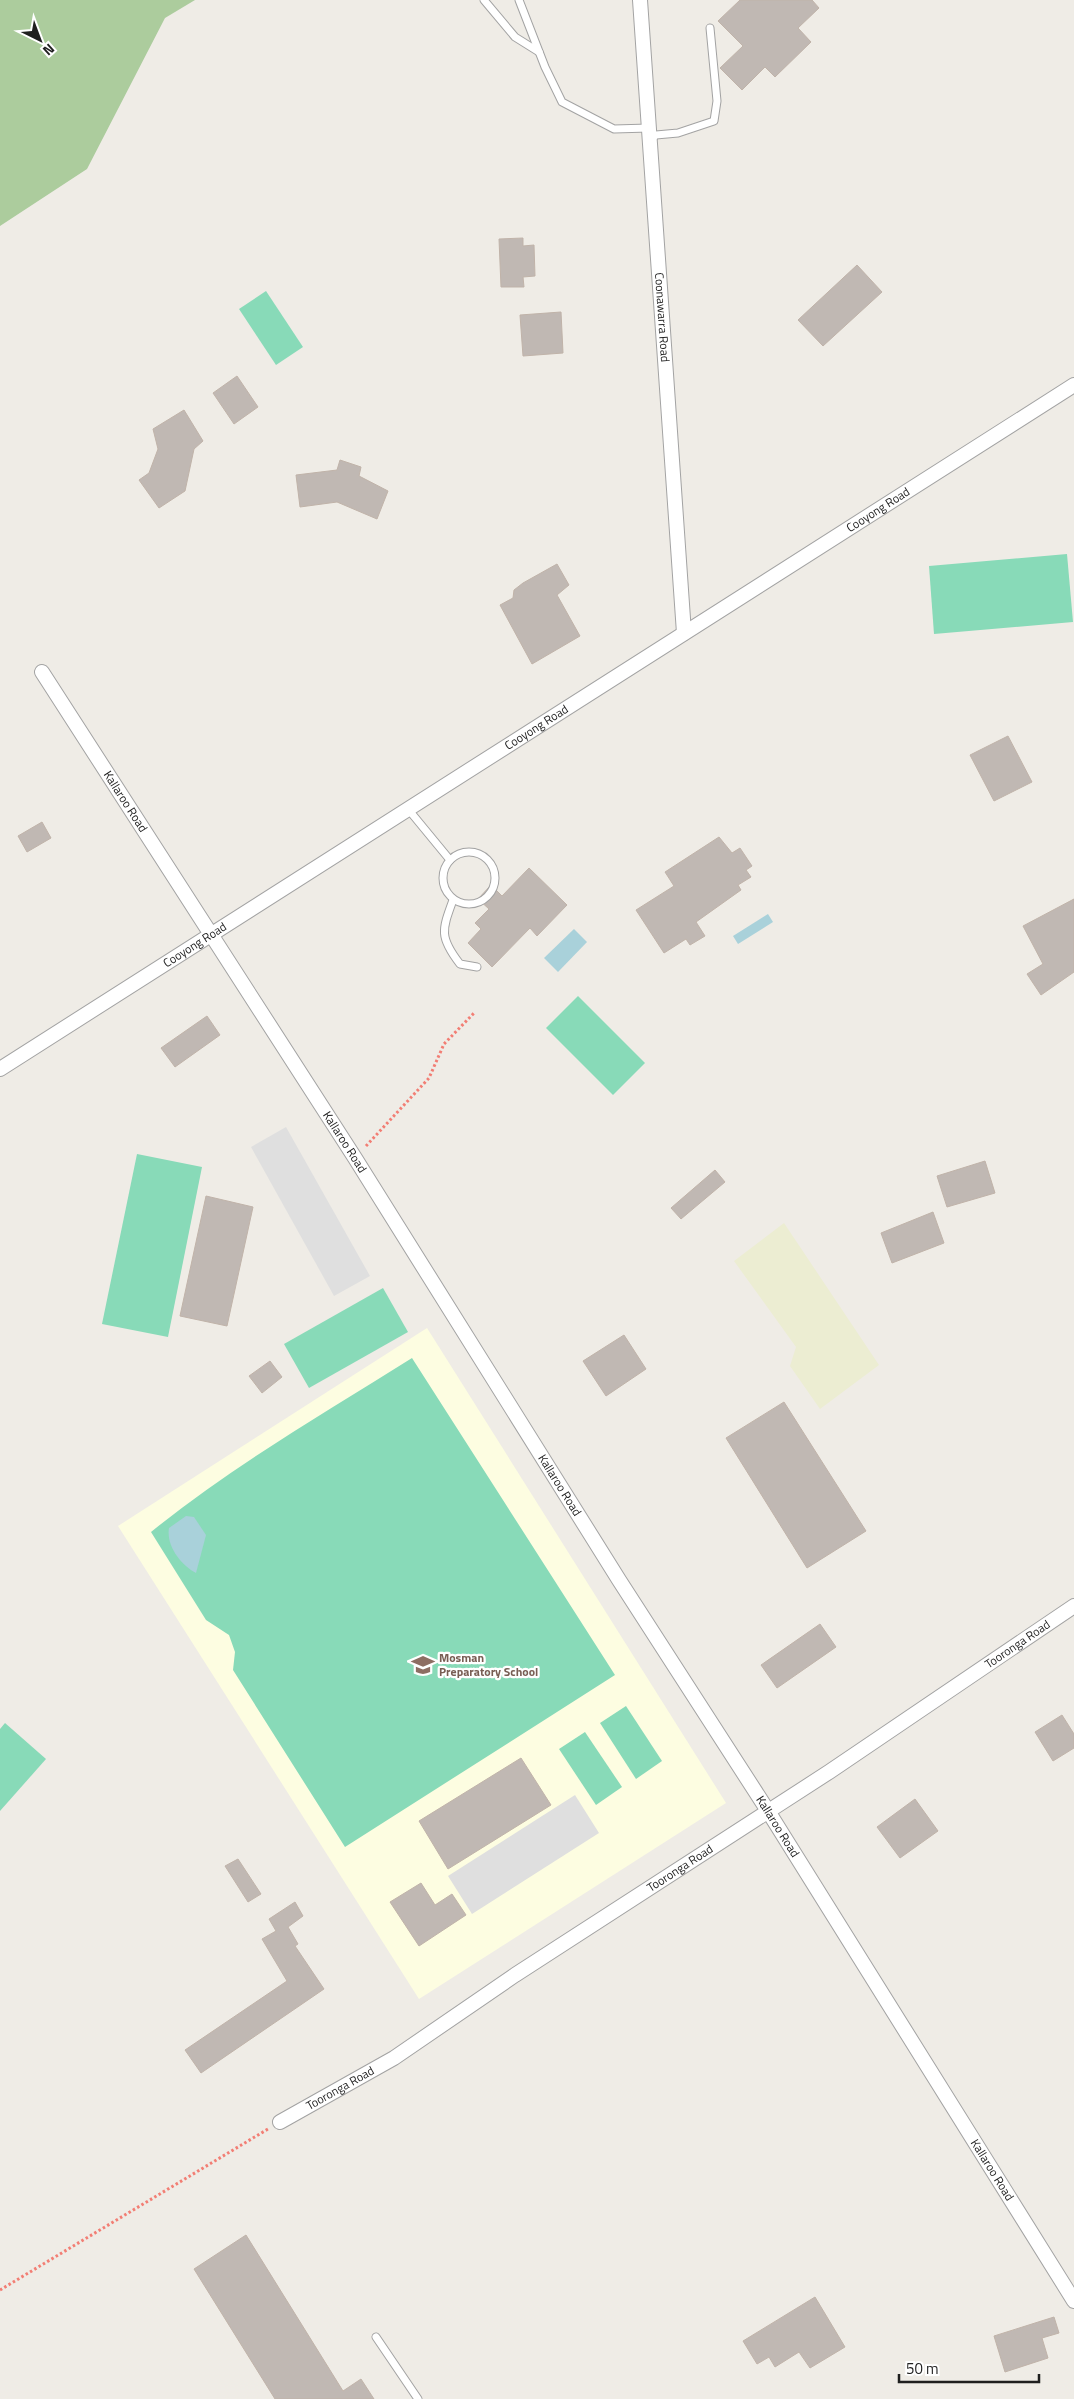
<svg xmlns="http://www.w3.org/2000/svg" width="1074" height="2399" font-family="'Titillium Web',sans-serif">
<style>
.education{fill:#fdfde1}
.farmland{fill:#ecedd2}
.forest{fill:#accc9d}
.pitch{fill:#88dab8}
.parking{fill:#dfdfdf}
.water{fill:#a9d1da}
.building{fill:#c0b8b3;stroke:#c0b3a9}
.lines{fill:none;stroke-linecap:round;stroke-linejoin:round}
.lane-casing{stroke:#a3a3a3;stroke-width:9}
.street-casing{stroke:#a3a3a3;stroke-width:16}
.path{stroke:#f27e74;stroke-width:3;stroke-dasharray:2.5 2.5;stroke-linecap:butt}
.lane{stroke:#fff;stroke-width:7}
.street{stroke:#fff;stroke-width:14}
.labels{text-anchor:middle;stroke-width:4.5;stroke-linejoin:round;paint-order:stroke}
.street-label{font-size:12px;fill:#1f1f1f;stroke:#fff}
.education-label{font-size:12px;font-weight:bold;fill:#785e54;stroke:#fff;text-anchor:start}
</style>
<rect width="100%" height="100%" fill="#efece6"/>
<path class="education" d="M427,1328L726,1803L419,1999L118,1526Z"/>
<path class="farmland" d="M784,1223L879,1365L820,1409L790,1366L796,1347L734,1261Z"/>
<path class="forest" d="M0,0H195L165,18L87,169L0,226Z"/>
<g class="pitch">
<path d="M266,291L303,347L276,365L239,309Z"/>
<path d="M1067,554L1073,622L934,634L929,566Z"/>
<path d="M578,996L645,1063L613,1095L546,1028Z"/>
<path d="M137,1154L202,1167L168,1337L102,1324Z"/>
<path d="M383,1288L408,1332L309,1388L284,1344Z"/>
<path d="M412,1358L615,1675L345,1847L233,1670L235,1652L229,1635L206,1620L151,1532C232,1466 323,1414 412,1358Z"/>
<path d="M626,1706L662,1761L636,1779L600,1723Z"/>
<path d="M5,1723L46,1759L0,1811V1729Z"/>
<path d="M585,1732L622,1787L596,1805L559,1749Z"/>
</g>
<g class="parking">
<path d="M286,1127L370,1276L334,1296L251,1147Z"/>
<path d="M575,1795L599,1833L472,1914L448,1876Z"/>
</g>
<g class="water">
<path d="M768,914L773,922L738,944L733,936Z"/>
<path d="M574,929L587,942L558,972L544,958Z"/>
<path d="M186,1516L194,1517L206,1535L196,1573C181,1565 166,1546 169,1528Z"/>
</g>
<g class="building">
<path d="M740,0H812L819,8L798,28L811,42L775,77L765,67L742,90L720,68L743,46L718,21Z"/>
<path d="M523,238V246L534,245L535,276L523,277L524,287H501L499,239Z"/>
<path d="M857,265L882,292L823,346L798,320Z"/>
<path d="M561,312L563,353L523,356L520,315Z"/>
<path d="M237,376L258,407L234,424L213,393Z"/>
<path d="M184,410L203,441L194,449L185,491L159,508L139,480L149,473L158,449L153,429Z"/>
<path d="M340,460L361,467L359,476L388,491L377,519L337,502L300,507L296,475L337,470Z"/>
<path d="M557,564L569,585L557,595L580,636L532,664L500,605L513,598L514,590L523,583Z"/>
<path d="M1008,736L1032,782L994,801L970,755Z"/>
<path d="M42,822L51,838L27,852L18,836Z"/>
<path d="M719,837L732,853L740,848L752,866L746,870L751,877L738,885L741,890L696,922L705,936L690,945L686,939L664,953L636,910L674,886L665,872Z"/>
<path d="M529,868L567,905L537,936L530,928L492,967L468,943L481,929L475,923L489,909L478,899L491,885L502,896Z"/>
<path d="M1074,899V972L1041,995L1027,974L1043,964L1023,926Z"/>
<path d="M207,1016L220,1035L175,1067L161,1048Z"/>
<path d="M985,1161L995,1193L947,1207L937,1176Z"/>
<path d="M715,1170L725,1182L681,1219L671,1208Z"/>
<path d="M206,1196L253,1207L227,1326L180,1316Z"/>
<path d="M933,1212L944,1243L892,1263L881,1233Z"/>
<path d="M624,1335L646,1369L606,1396L583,1361Z"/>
<path d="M270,1361L282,1377L262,1393L249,1376Z"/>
<path d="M784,1402L866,1531L807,1568L726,1438Z"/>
<path d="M820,1624L836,1647L777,1688L761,1665Z"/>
<path d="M1062,1715L1074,1734V1748L1053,1761L1035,1732Z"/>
<path d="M521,1758L551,1805L448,1869L419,1821Z"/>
<path d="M915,1799L938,1831L900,1858L877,1827Z"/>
<path d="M238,1859L261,1894L248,1902L225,1866Z"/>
<path d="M421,1883L435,1905L452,1894L466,1915L419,1946L390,1902Z"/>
<path d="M295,1902L303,1916L288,1927L298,1944L295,1946L324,1989L201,2073L185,2050L287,1981L262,1939L276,1931L269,1919Z"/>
<path d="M246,2235L343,2391L361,2379L374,2399H275L194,2269Z"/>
<path d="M815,2297L845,2347L810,2368L799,2352L775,2367L769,2357L757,2364L743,2341Z"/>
<path d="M1054,2317L1059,2333L1042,2338L1048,2358L1005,2372L994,2336Z"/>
</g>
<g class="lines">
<defs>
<g id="lane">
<path d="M484,0L515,37L539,52"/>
<path d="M519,0L545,67L562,102L614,129L649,128"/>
<path d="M650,140L656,135L678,133L714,121L717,101L710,28"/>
<path d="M408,809L450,860"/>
<circle cx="469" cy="878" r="26"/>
<path d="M453,900C442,930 439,937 460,964L477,967"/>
<path d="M376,2337L418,2399"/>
</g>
<g id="street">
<path id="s1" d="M640,0L684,633"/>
<path id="s2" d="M42,672L355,1158L619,1580L768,1811L1074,2301"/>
<path id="s3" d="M0,1069L1074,385"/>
<path id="s4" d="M280,2122L394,2058L515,1975L829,1772L1074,1606"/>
</g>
</defs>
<use href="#lane" class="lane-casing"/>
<use href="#street" class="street-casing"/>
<g class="path">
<path d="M366,1146L429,1078L444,1044L475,1012"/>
<path d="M0,2290L268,2129"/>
</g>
<use href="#lane" class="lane"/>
<use href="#street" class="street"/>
</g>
<defs>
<symbol id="school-bare" viewBox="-9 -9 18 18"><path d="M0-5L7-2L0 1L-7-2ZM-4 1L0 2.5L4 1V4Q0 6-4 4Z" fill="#8d6e63" stroke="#fff" stroke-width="2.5" paint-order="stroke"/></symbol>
</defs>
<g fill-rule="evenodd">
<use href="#school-bare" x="407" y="1649" width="32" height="32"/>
</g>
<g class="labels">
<g class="street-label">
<text dy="4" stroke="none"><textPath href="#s1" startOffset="318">Coonawarra Road</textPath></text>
<text dy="4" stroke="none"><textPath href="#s3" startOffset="1041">Cooyong Road</textPath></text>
<text dy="4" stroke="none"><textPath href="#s3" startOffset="636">Cooyong Road</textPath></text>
<text dy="4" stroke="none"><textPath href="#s2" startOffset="154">Kallaroo Road</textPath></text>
<text dy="4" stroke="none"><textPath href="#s3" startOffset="231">Cooyong Road</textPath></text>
<text dy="4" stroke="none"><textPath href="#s2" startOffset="559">Kallaroo Road</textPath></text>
<text dy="4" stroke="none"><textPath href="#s2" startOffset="964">Kallaroo Road</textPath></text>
<text dy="4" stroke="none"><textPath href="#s4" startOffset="879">Tooronga Road</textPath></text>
<text dy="4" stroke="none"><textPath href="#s2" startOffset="1369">Kallaroo Road</textPath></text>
<text dy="4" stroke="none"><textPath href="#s4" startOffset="474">Tooronga Road</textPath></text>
<text dy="4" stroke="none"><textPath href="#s4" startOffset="69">Tooronga Road</textPath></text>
<text dy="4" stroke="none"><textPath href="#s2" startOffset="1774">Kallaroo Road</textPath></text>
</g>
<g class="education-label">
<text x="439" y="1662">Mosman<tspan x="439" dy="14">Preparatory School</tspan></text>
</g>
</g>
<g transform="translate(40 40) rotate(138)" stroke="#ffffff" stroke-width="4" paint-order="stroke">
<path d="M0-4L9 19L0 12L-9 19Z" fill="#1f1f1f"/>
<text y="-8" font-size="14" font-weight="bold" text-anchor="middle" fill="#1f1f1f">N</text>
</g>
<path d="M899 2374v8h140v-8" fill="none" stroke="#1f1f1f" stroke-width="2.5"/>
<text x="906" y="2374" font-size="15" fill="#1f1f1f" stroke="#ffffff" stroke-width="4" paint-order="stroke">50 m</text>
</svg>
